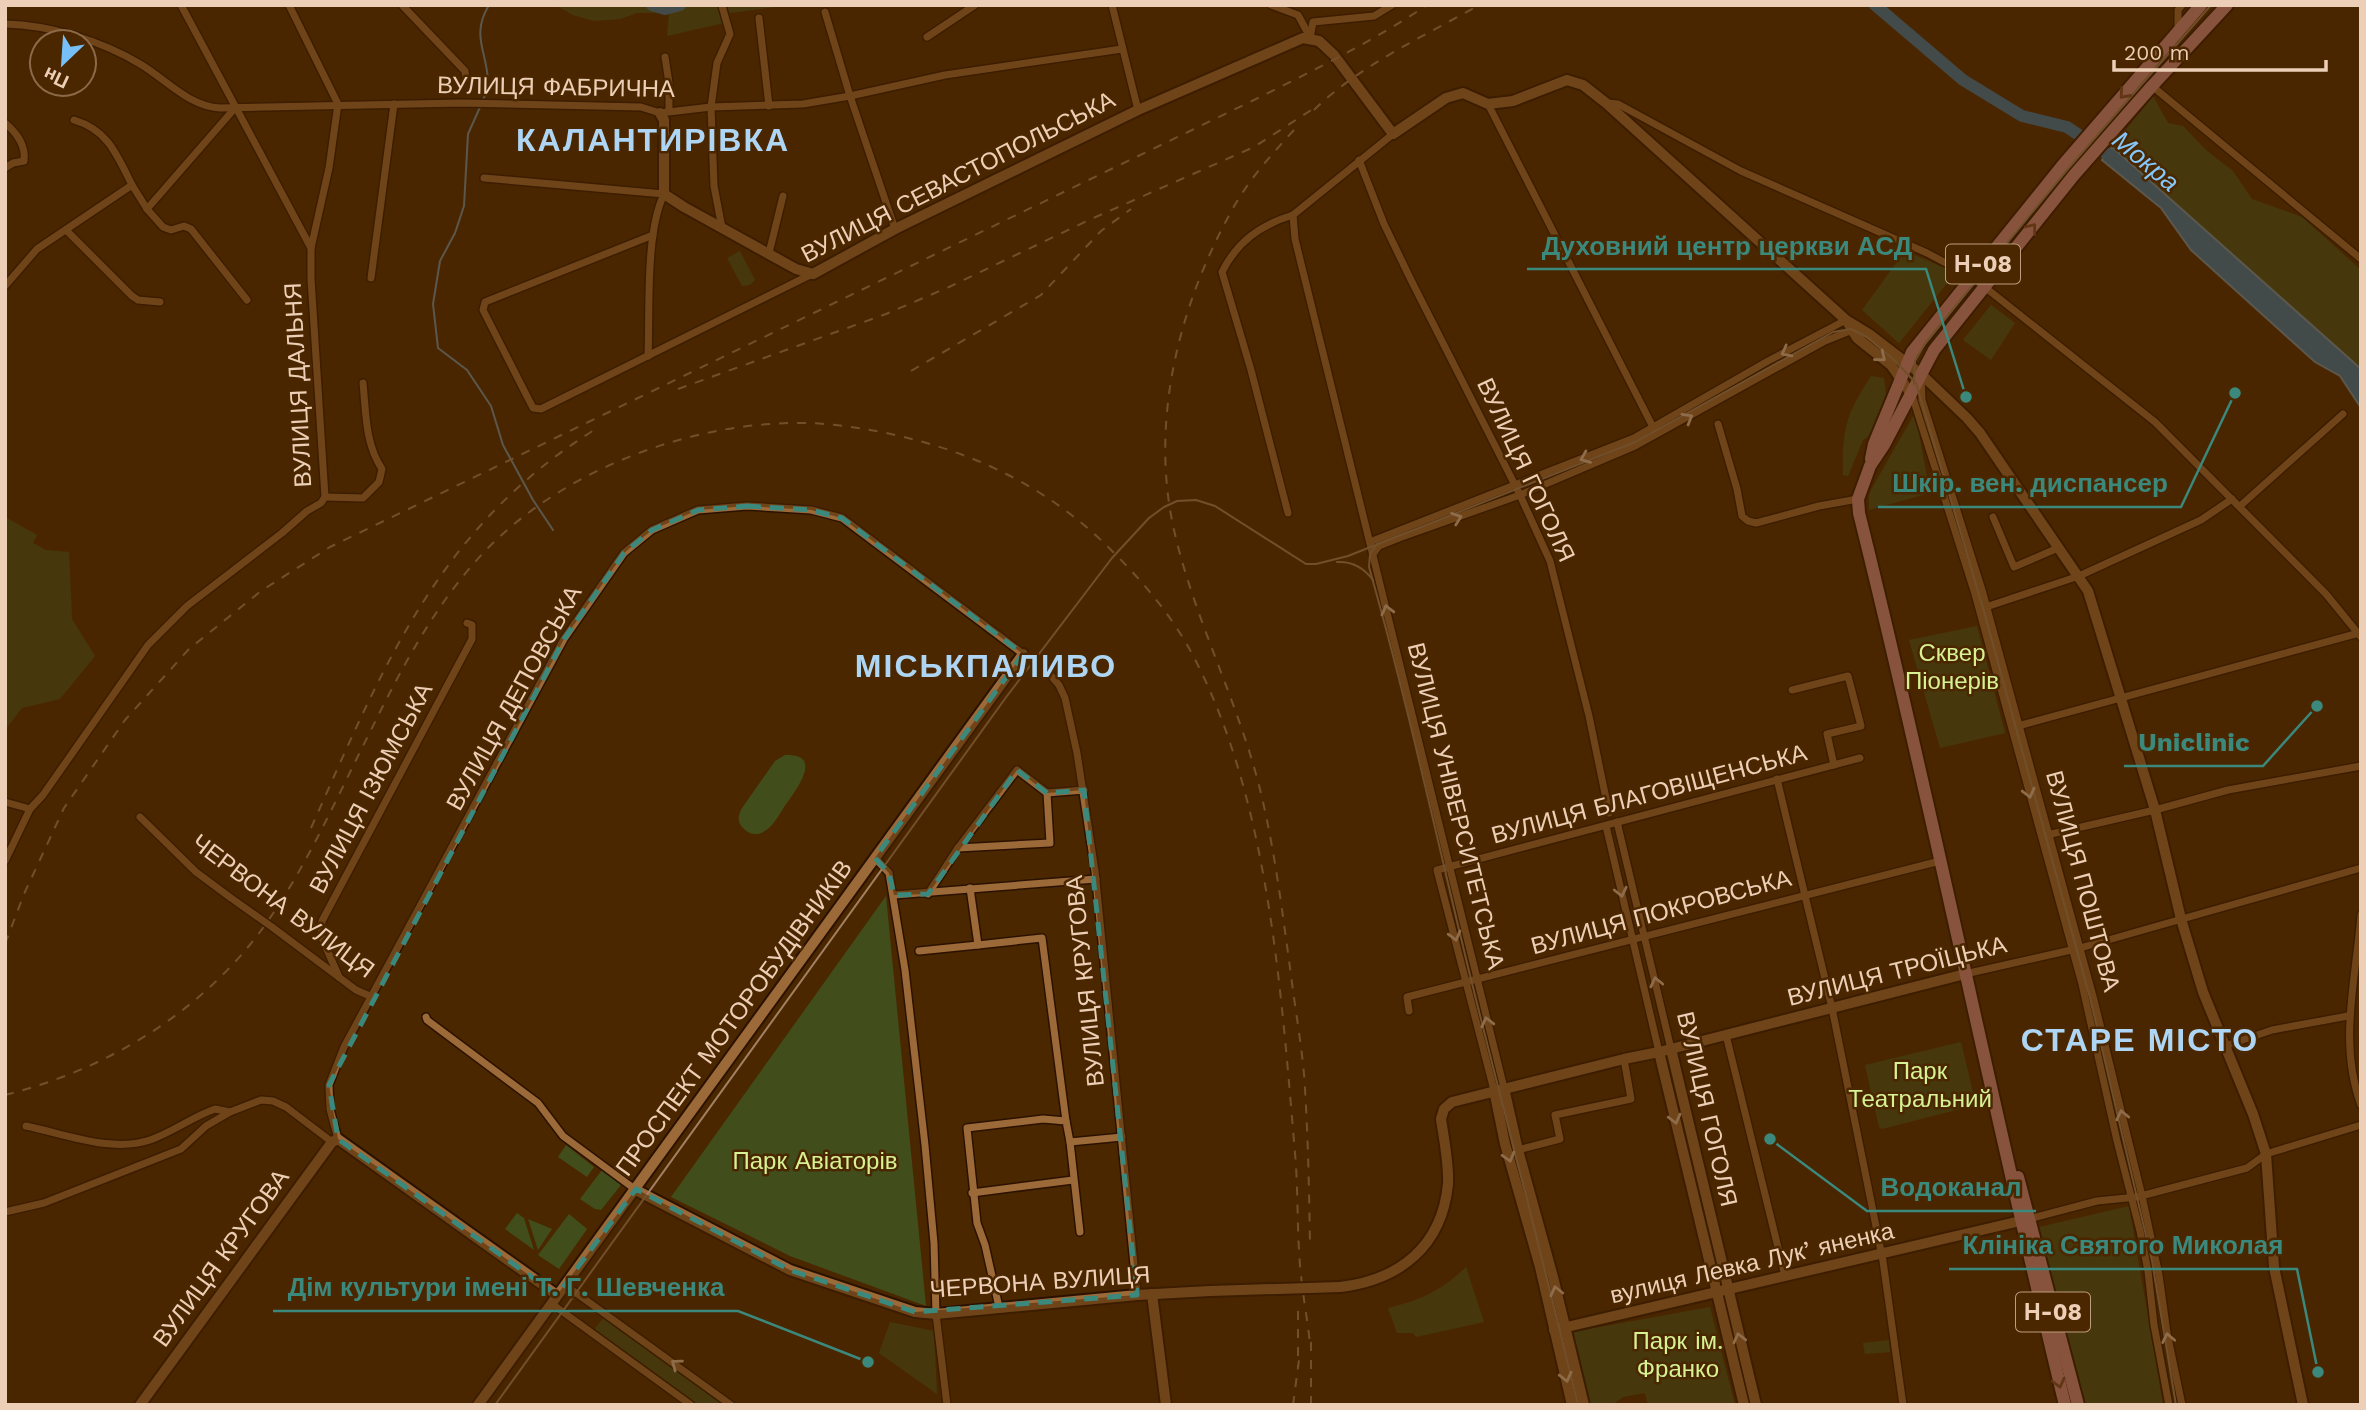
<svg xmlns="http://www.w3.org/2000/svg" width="2366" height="1410" font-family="'Work Sans',sans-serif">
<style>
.green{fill:#414e1c}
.water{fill:#3978a4;stroke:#6f92a9;stroke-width:2}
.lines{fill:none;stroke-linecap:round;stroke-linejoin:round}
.stream{stroke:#6f92a9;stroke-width:2}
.river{stroke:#3978a4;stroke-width:12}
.street-casing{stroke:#2b1200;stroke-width:10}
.secondary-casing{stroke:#2b1200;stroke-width:14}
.primary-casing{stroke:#2b1200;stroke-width:16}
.street{stroke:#9c6938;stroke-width:7}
.secondary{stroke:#9c6938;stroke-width:10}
.primary{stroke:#d38a85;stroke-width:12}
.tram{stroke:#a18161;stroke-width:2}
.rail{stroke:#a18161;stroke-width:2;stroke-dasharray:9 9;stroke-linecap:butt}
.street-bridge-casing{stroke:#2b1200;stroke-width:10;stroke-linecap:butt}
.secondary-bridge-casing{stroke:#2b1200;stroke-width:14;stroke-linecap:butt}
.street-bridge{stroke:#9c6938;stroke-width:7}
.secondary-bridge{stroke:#9c6938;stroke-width:10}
.oneway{stroke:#7b4a2f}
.oneway2{stroke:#e0c0a3}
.marked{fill:none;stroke:#3b887c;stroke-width:5;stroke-dasharray:14 9;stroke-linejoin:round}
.labels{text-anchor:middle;stroke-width:5;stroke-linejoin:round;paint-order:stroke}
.shield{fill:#4b2700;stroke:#bc9d7f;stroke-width:2}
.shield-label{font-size:23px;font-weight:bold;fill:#eccfb6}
.street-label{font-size:24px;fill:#eccfb6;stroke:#4b2700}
.park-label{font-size:24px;fill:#d6f292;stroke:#4b2700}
.water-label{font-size:26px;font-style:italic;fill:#85c9fc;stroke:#4b2700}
.district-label{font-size:32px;font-weight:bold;letter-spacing:2px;fill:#aed5f4;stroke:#4b2700}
.leader{fill:none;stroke:#3b887c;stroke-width:2.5}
.callout-dot{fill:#3b887c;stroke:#4b2700;stroke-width:2.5}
.callout-label{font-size:26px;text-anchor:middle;font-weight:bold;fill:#3b887c;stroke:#4b2700;stroke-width:5;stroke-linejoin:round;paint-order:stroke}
</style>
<rect width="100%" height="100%" fill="#4b2700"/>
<g class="green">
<path d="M555,5H717L724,23L667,36L669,13H637L620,19L594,21L573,15Z"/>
<path d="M725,5H814L782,6L730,13Z"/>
<path d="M2153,96L2168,123L2183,126L2207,151L2233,171L2252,199L2302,217L2361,270V369L2112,147Z"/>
<path d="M740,251L755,280L750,285L742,286L727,258Z"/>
<path d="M1905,251L1945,268L1952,277L1899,343L1862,310Z"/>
<path d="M1991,305L2015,323L1991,360L1963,340Z"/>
<path d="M1871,376L1884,378L1886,396L1872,434L1863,440L1848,476L1843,475C1842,428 1846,415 1871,376Z"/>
<path d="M1915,413L1930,493L1869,510V495L1872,488Z"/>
<path d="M5,517L37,535L33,543L46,550L69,552L72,619L95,656L60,699L22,708L5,730Z"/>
<path d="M1977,626L2005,733L1940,748L1909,640Z"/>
<path d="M785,755C826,753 794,793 784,807C779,815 772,828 763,832C757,836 748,834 743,828C737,822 738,815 742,808L775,761Z"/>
<path d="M886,896L926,1306L790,1256L671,1197Z"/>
<path d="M1961,1042L1976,1105L1882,1129L1879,1127L1865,1065Z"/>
<path d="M566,1145L594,1167L587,1177L558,1157Z"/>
<path d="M602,1170L621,1185L601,1210L595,1209L580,1199Z"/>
<path d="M2129,1206L2163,1405H2084L2035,1228Z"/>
<path d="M517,1213L524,1218L534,1250L505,1229Z"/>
<path d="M569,1214L587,1229L559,1269L538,1255Z"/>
<path d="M528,1219L552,1229L538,1250Z"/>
<path d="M1466,1267L1484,1322L1416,1337L1413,1333H1397L1388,1308C1421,1300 1441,1291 1466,1267Z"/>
<path d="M1710,1307L1735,1405H1648L1645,1393L1623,1397L1612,1405H1589L1572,1332Z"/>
<path d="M605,1316L726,1405H696L593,1331Z"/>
<path d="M890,1322L934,1331L937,1394L879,1353Z"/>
<path d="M1889,1340L1890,1352L1865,1354L1863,1343Z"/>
</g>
<path class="water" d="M2112,147L2361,369V408L2340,376L2315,362L2191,250L2161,208L2102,160Z"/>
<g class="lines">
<g class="stream">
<path d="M483,100C485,95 488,89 488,83C488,53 470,36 489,5"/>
<path d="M481,105L468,134L464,206L455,233L440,261L433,304L438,348L467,370L491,406L503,445L533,500L553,530"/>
</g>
<g class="river">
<path d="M652,5L665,9L680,5"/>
<path d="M1875,5L1963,80L2022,116L2067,127L2119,162"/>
</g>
<defs>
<g id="street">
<path d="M181,5L311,248"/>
<path d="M402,5L465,71L466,79"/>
<path d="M1112,5L1138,110"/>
<path d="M1271,5L1298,15L1310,37"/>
<path d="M825,12L850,96L895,229"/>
<path d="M759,18L769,106"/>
<path d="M5,24C50,25 102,41 140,64C167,80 188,106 220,108L461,103L641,107L660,113L711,107L803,104L850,96L945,75L1122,49"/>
<path d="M2178,30V10L2182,5"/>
<path d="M927,37L975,5"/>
<path d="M1310,38L1313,22L1374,16L1392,5"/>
<path d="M665,57L669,83V111"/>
<path d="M2152,86L2361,259"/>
<path d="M1607,103L1618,104L1741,171L1927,253L1972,277L2155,422L2326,594L2361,637"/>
<path d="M1488,104L1655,431"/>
<path d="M74,120C108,130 117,155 132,185"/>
<path d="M5,123C17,133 26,145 24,161L13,163L5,168"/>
<path d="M1359,160L1384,224L1411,280L1520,495L1550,561L1589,716L1609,813"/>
<path d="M484,178L664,194C645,234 650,310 648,356"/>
<path d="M147,209L163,227L171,230L184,226L191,229L247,300"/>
<path d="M1293,215L1295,239L1504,1088"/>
<path d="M722,228L714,186L711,107L717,63L730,34L722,6"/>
<path d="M66,230L132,296L138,300L160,302"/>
<path d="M653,235L485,302L483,310L533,408L541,409L812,274"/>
<path d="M769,253L783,196"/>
<path d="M371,278L394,104"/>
<path d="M5,286L37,249L132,185L147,209L235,108"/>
<path d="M1921,378L1922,400L1982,590L2094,1000L2142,1196L2159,1275L2167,1333L2182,1405"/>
<path d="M1912,395L1975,594L2082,984L2117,1141L2140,1231L2148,1271L2154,1325L2169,1405"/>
<path d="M1718,424L1737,489L1742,516L1748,521L1756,523L1819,506L1858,499"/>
<path d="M325,497L363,498L379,482L382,469C365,444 366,412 363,383"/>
<path d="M2240,506L2343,414"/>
<path d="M1288,513L1251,370L1222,272C1237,242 1260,225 1293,215L1393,134"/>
<path d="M1993,517L2014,567L2058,548"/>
<path d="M1370,542L1634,438L1768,361L1846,320"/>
<path d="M1373,554L1379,546L1399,538L1520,495L1635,446L1825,341L1855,329"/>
<path d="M1983,608L2079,576L2201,520L2232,499"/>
<path d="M1047,671L1059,685L1065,698L1077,753L1095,871L1137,1295"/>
<path d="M1792,690L1848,676L1861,726L1827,734L1834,765"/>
<path d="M2018,726L2359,633"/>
<path d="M1777,779L1832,1008L1883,1261L1903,1405"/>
<path d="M5,802L30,809"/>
<path d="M140,817L196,872L231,898"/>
<path d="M1617,822L1671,1049"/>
<path d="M1606,826L1659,1052"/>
<path d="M2047,835L2155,810L2228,790L2361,766"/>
<path d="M958,848L1050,843L1047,793"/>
<path d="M875,858L889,873L905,970L925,1145L934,1243L936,1314L947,1405"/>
<path d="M5,861L30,809L43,795L148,645L187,606L282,533L307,511L321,503L325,497L311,279V248L329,168L338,104L289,5"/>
<path d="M970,888L978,945L1042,938L1066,1121"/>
<path d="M928,894L958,848L1017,770L1047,793L1084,790"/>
<path d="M894,895L1096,879"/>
<path d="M2361,915C2356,979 2338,1043 2361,1105"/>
<path d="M272,927L356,990L372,997"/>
<path d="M919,951L978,945"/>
<path d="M1965,974L2080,948L2361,868"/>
<path d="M339,977L321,936L322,921L472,639V625L467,623"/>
<path d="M1409,1011L1407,997L1940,861"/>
<path d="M426,1017L427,1020L538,1103L563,1136L636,1190"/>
<path d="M1726,1035L1785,1276"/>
<path d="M2225,1046L2272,1030L2348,1016"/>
<path d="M1494,1090L1437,870L1860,758"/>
<path d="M26,1126C65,1134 111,1153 150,1140C173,1132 192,1117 215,1109L230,1112L261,1100L273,1101L286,1107L332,1142"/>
<path d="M338,1139L330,1109L329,1085L344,1047L564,639L624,553L652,530L698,510L747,506L811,510L842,518L1023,654"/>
<path d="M1070,1142L1080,1232"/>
<path d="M1518,1150L1560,1139L1555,1115L1631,1099L1624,1059"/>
<path d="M972,1193L1073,1180"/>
<path d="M5,1212L44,1203L181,1149L206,1126L230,1112"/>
<path d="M2029,1219L2097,1201L2137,1197L2247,1168L2266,1154L2361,1125"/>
<path d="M565,1285L731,1405"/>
<path d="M552,1304L691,1405"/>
<path d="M999,1307L985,1245L977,1223L967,1128L1043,1119L1066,1121L1070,1142L1122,1137"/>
</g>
<g id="secondary">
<path d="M660,113L664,120V194L684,207L796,269L813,274L895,229L1138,110L1303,38L1319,41L1334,55L1393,134L1446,98L1463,93L1488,104L1513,101L1567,80L1583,85L1606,103L1846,320L1869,334L1921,374L1967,418L1980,433L2088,591L2155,810L2181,919L2203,992L2253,1114L2266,1154L2274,1267L2303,1405"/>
<path d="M1848,323L1857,338L1891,365L1911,394"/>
<path d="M1671,1049L1756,1405"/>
<path d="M1659,1052L1744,1405"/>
<path d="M1504,1088L1518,1150L1553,1277L1584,1405"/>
<path d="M1494,1090L1505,1144L1540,1267L1572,1405"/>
<path d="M636,1190L790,1270L915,1312L936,1314L1137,1295L1210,1291"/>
<path d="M1340,1287C1400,1280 1442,1246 1448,1184C1449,1163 1444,1140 1441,1119L1444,1109L1452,1102L1624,1059L1659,1052L1965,974"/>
<path d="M1152,1294L1166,1405"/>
<path d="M1554,1330L2029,1219"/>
<path d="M140,1405L332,1142L338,1139L557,1295"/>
<path d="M478,1405L1023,654"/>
</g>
<g id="primary">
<path d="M1871,459L1874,444L1912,352L2062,166L2201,5"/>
<path d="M2018,1177L2078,1405"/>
<path d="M2065,1405C1992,1108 1933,809 1859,513L1858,499L1870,466L1884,445L1934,350L2074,175L2152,86L2227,5"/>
</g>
</defs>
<use href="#street" class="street-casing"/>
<use href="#secondary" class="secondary-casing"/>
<use href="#primary" class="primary-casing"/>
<use href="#street" class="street"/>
<use href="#secondary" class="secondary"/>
<use href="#primary" class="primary"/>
<g class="tram">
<path d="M1914,384L1915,361L1926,342L2067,170L2211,5"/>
<path d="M1377,544L1370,554L1369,567C1406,697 1435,830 1467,963C1503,1110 1543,1257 1578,1405"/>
<path d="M1337,562C1353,561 1364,568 1373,580"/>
<path d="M495,1405L1007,696L1112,558L1149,518L1164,507L1177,501L1196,500L1215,506L1306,564H1316L1348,556L1635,442L1833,332L1851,329L1867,337L1896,362L1916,383L1983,608L2090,998L2152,1261L2176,1405"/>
</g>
<g class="rail">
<path d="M1314,110C1360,65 1423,37 1479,5"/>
<path d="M1294,130C1273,153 1252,176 1236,203C1180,300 1149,419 1174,530C1195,623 1242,708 1263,802C1276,859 1283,917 1291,975C1295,1008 1301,1041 1304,1074C1308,1130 1309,1187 1310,1244"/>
<path d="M911,371L1041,295L1101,231L1131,209"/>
<path d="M678,389L886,314L949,287L1089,220L1254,147L1319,105"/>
<path d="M311,828C384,665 439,525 599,427"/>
<path d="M5,944L24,894L64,808L125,720L189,649L261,591L330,547L1254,100C1312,71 1372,42 1427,5"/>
<path d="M5,1095C113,1068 212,1006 274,912C312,855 340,791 371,730C403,665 438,599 489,547C573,462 717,412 836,425C937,437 1030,472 1104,543C1137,575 1168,610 1190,650C1269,795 1281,991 1295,1153C1299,1198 1296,1245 1303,1291C1305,1310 1309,1328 1310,1347"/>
<path d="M1298,1311V1367"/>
<path d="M1293,1405L1299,1360"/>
<path d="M1311,1405V1338"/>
</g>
<defs>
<path id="street-bridge" d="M231,898L272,927"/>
<path id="secondary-bridge" d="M1210,1291L1340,1287"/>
</defs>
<use href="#street-bridge" class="street-bridge-casing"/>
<use href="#secondary-bridge" class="secondary-bridge-casing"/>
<use href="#street-bridge" class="street-bridge"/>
<use href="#secondary-bridge" class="secondary-bridge"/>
</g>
<defs><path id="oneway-chevron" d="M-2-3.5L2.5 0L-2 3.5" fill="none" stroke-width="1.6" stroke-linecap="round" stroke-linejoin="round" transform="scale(1.75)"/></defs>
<g class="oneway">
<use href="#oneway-chevron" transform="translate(2124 94) rotate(132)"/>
<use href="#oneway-chevron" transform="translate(2032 228) rotate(-52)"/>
<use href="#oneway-chevron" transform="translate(2059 1383) rotate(76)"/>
</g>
<g class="oneway2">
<use href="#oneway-chevron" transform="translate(1786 352) rotate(152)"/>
<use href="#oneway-chevron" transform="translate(1881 357) rotate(39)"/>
<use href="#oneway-chevron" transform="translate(1688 418) rotate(-30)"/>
<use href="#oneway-chevron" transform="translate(1585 458) rotate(158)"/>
<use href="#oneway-chevron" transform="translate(1457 518) rotate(-19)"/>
<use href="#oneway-chevron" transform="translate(1387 610) rotate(-104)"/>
<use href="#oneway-chevron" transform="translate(2029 793) rotate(76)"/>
<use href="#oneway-chevron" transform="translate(1621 892) rotate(77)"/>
<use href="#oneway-chevron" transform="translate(1455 936) rotate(75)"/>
<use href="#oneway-chevron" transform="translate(1656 982) rotate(-103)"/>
<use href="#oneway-chevron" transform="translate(1487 1022) rotate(-104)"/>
<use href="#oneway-chevron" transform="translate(2122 1115) rotate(-103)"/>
<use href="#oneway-chevron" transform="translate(1675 1119) rotate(76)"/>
<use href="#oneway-chevron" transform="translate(1509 1157) rotate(74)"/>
<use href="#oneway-chevron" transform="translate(1556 1291) rotate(-103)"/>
<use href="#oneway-chevron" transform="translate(1739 1338) rotate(-104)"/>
<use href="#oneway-chevron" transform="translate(2168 1338) rotate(-101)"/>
<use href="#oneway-chevron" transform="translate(676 1364) rotate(-144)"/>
<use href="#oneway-chevron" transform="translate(1566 1377) rotate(76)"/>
</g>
<path d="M0 0H2366V1410H0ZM747,506L811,510L842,518L1023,654L875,858L889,873L894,895L928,894L1017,770L1047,793L1084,790L1137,1295L915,1312L790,1270L636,1189L557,1295L338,1139L329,1085L564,639L624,553L652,530L698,510Z" fill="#4b2700" fill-opacity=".55" fill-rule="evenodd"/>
<path class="marked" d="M747,506L811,510L842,518L1023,654L875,858L889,873L894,895L928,894L1017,770L1047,793L1084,790L1137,1295L915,1312L790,1270L636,1189L557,1295L338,1139L329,1085L564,639L624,553L652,530L698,510Z"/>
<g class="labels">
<g class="shield">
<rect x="1946" y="244.5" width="74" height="39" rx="5"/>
<rect x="2016" y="1292.5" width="74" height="39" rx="5"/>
</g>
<g class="shield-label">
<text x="1983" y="272">Н-08</text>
<text x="2053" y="1320">Н-08</text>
</g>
<g class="street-label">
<text transform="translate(556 87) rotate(1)" y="8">ВУЛИЦЯ ФАБРИЧНА</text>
<text transform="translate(958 177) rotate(-27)" y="8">ВУЛИЦЯ СЕВАСТОПОЛЬСЬКА</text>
<text transform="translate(298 385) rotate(-93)" y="8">ВУЛИЦЯ ДАЛЬНЯ</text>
<text transform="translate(1526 470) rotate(65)" y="8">ВУЛИЦЯ ГОГОЛЯ</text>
<text transform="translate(514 698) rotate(-61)" y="8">ВУЛИЦЯ ДЕПОВСЬКА</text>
<text transform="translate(371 788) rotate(-62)" y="8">ВУЛИЦЯ ІЗЮМСЬКА</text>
<text transform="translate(1649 794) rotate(-15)" y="8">ВУЛИЦЯ БЛАГОВІЩЕНСЬКА</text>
<text transform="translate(1456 806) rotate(76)" y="8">ВУЛИЦЯ УНІВЕРСИТЕТСЬКА</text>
<text transform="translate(2083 881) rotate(75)" y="8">ВУЛИЦЯ ПОШТОВА</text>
<text transform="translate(283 906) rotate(37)" y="8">ЧЕРВОНА ВУЛИЦЯ</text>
<text transform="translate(1661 912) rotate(-15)" y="8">ВУЛИЦЯ ПОКРОВСЬКА</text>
<text transform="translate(1897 971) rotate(-14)" y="8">ВУЛИЦЯ ТРОЇЦЬКА</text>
<text transform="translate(1085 981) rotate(-96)" y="8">ВУЛИЦЯ КРУГОВА</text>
<text transform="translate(734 1018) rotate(-54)" y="8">ПРОСПЕКТ МОТОРОБУДІВНИКІВ</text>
<text transform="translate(1707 1109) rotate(77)" y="8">ВУЛИЦЯ ГОГОЛЯ</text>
<text transform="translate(221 1258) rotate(-54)" y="8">ВУЛИЦЯ КРУГОВА</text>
<text transform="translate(1752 1263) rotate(-13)" y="8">вулиця Левка Лукʼяненка</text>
<text transform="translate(1040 1282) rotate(-4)" y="8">ЧЕРВОНА ВУЛИЦЯ</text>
</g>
<g class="park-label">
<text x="1952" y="661">Сквер<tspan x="1952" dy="28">Піонерів</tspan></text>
<text x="1920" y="1079">Парк<tspan x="1920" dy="28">Театральний</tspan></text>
<text x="815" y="1169">Парк Авіаторів</text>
<text x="1678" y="1349">Парк ім.<tspan x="1678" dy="28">Франко</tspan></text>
</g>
<g class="water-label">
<text transform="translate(2146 161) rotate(40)" y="9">Мокра</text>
</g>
<g class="district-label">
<text x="653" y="151">КАЛАНТИРІВКА</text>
<text x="986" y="677">МІСЬКПАЛИВО</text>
<text x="2140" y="1051">СТАРЕ МІСТО</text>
</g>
</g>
<path class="leader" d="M1966 397L1926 269H1527M2235 393L2181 507H1878M2317 706L2263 766H2124M1770 1139L1867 1211H2036M2318 1372L2297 1269H1949M868 1362L738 1311H273"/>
<g class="callout-dot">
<circle cx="1966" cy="397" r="7"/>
<circle cx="2235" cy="393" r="7"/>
<circle cx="2317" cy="706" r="7"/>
<circle cx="1770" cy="1139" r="7"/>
<circle cx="2318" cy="1372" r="7"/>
<circle cx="868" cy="1362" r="7"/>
</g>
<g class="callout-label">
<text x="1727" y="255">Духовний центр церкви АСД</text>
<text x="2030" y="492">Шкір. вен. диспансер</text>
<text x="2194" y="751">Uniclinic</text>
<text x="1951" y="1196">Водоканал</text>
<text x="2123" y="1254">Клініка Святого Миколая</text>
<text x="506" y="1296">Дім культури імені Т. Г. Шевченка</text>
</g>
<rect width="2366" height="1410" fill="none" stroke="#eccfb6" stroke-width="14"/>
<g transform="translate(63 63) rotate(205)"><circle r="33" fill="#4b2700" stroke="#8b6a49" stroke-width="2"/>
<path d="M0-5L12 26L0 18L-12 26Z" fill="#76c0f7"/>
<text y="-10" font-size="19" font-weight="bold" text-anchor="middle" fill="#eccfb6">Пн</text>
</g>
<path d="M2114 60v10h212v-10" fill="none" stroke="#eccfb6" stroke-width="3.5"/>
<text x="2124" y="60" font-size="21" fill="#eccfb6" stroke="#4b2700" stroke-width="5" paint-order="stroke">200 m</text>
</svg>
